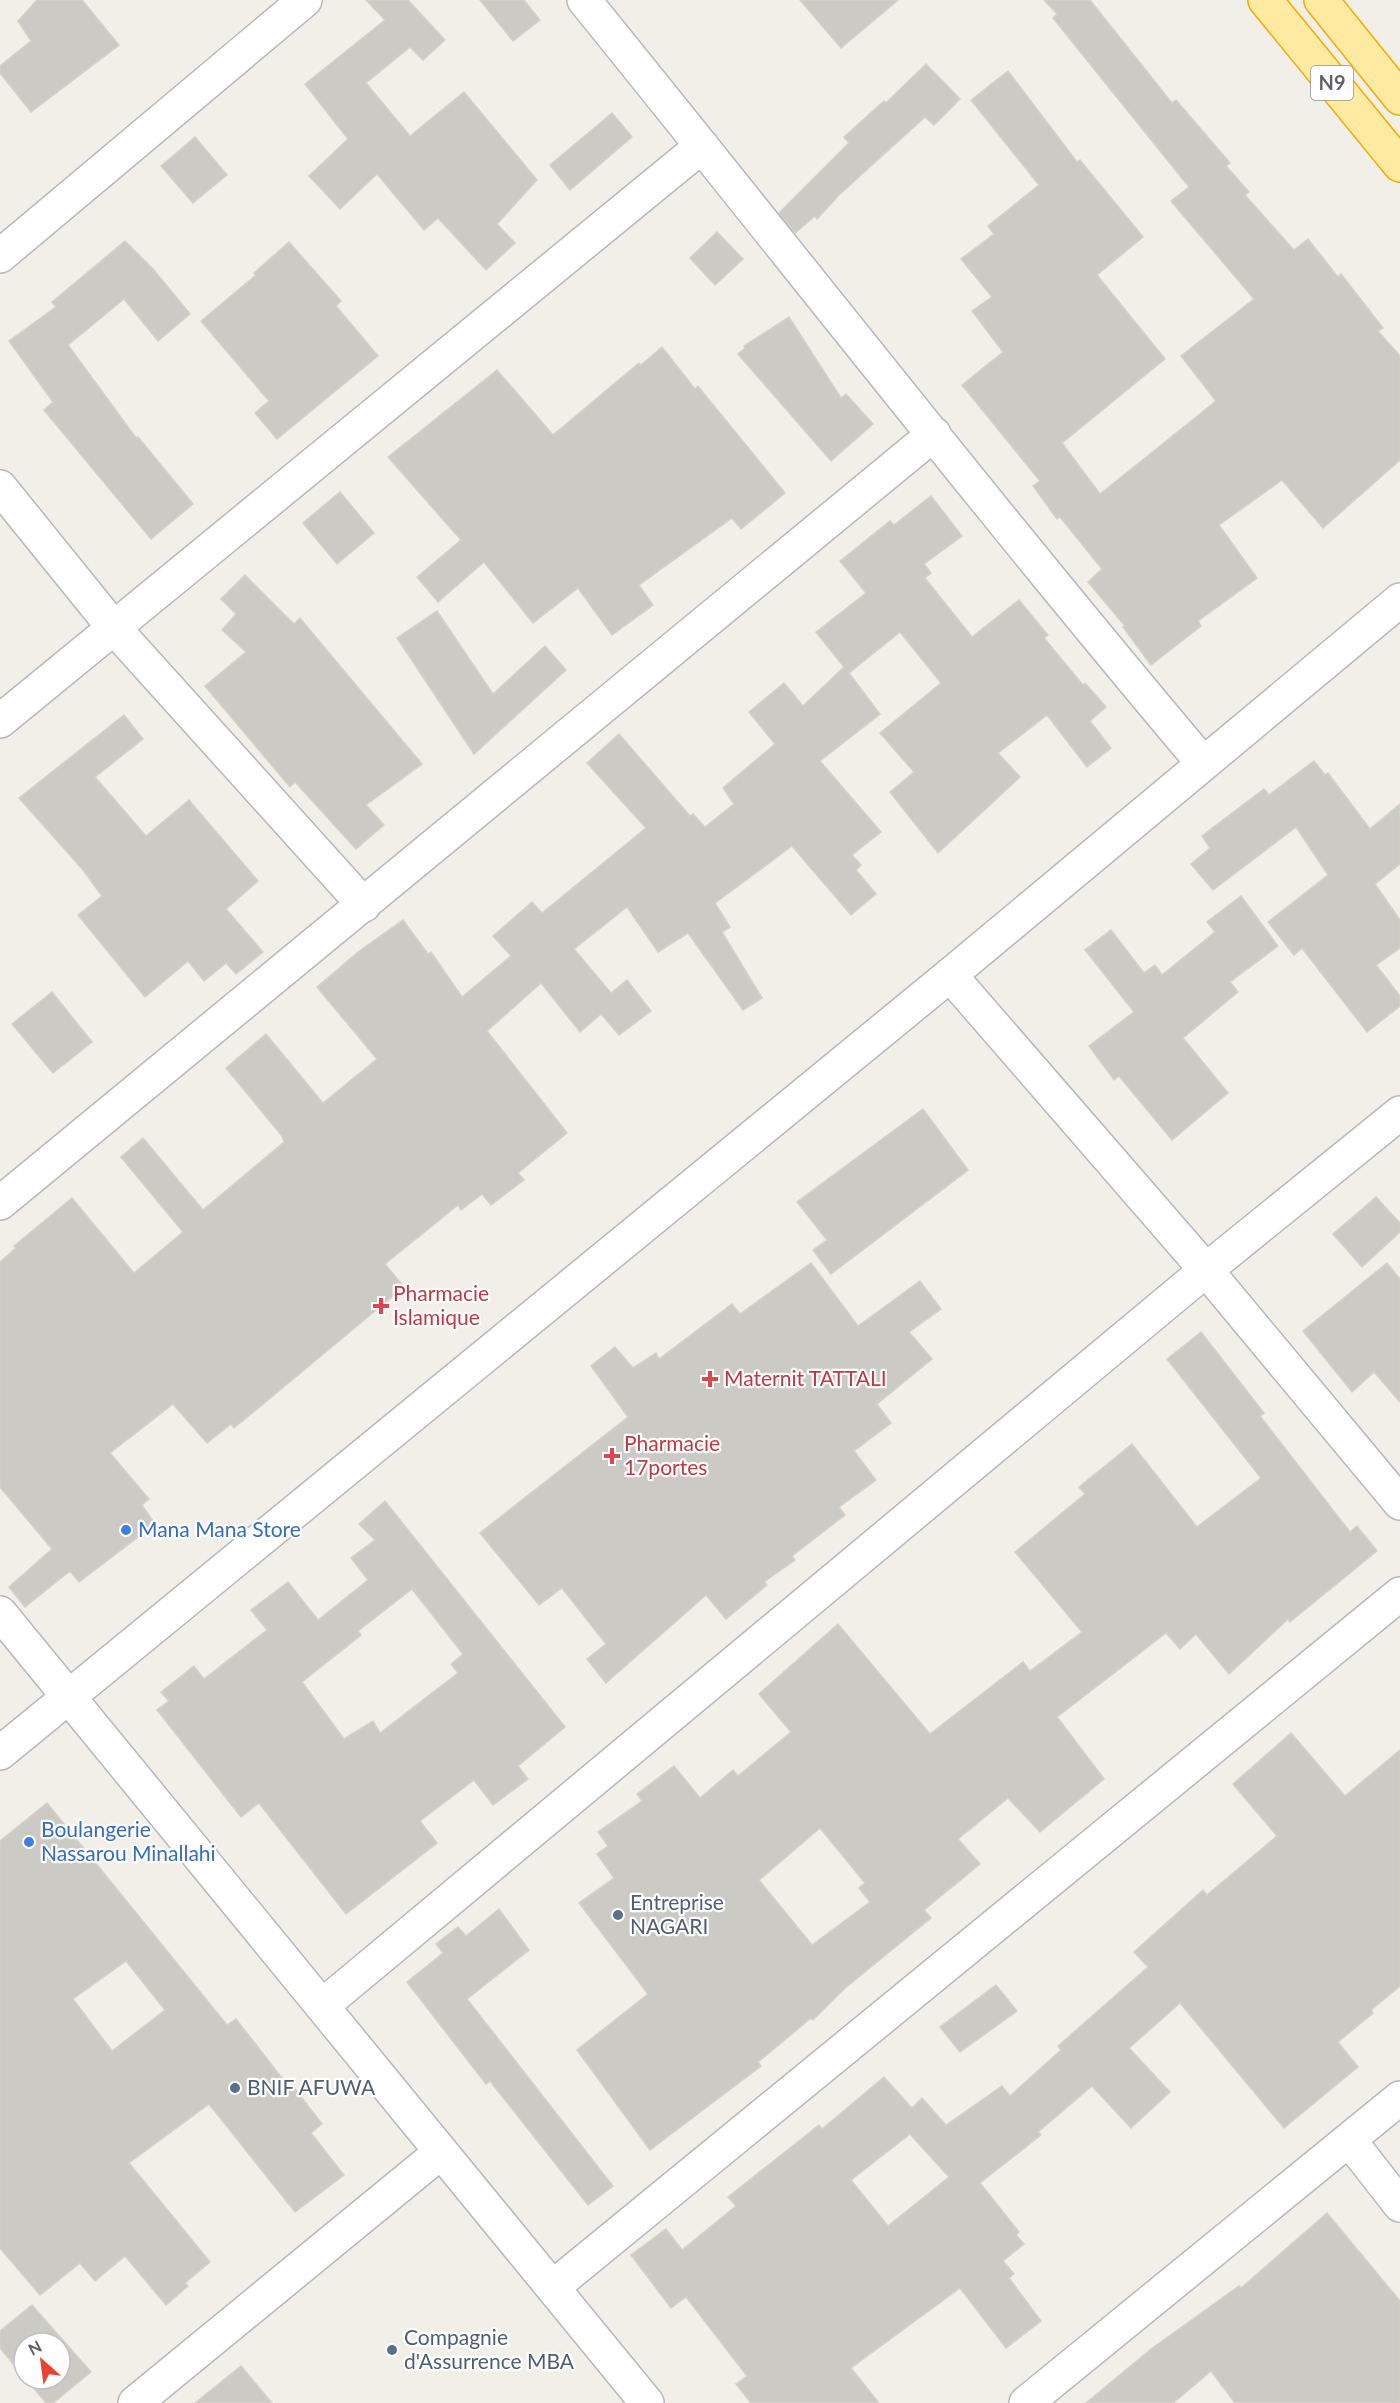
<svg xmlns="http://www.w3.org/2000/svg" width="1400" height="2403" font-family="Lato,sans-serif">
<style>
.building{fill:#cccac5;stroke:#d6d1c6;stroke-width:1.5;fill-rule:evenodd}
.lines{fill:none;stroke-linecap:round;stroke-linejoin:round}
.minor-casing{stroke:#b5b8bc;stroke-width:36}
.tertiary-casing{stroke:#b5b8bc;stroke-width:36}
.trunk-casing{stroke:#f9ab00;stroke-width:36}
.minor{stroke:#fff;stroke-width:33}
.tertiary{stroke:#fff;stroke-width:33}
.trunk{stroke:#feeaa1;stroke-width:33}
.health-dot{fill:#e0444e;stroke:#fff;stroke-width:2}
.shop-dot{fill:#3f7fe0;stroke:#fff;stroke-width:2}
.service-dot{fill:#5c6f8a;stroke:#fff;stroke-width:2}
.labels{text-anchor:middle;stroke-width:4.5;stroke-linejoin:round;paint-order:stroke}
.shield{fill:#fff;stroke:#8f9295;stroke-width:1.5}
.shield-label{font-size:20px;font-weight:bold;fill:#5f6368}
.health-label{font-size:21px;fill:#be3a42;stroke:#fff;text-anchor:start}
.shop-label{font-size:21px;fill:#366cbe;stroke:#fff;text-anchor:start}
.service-label{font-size:21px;fill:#4e5e75;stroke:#fff;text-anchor:start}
</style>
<rect width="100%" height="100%" fill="#f1efe8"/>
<g class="building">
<path d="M37,0H82L119,45L31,112L0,73V66L31,41L18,21Z"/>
<path d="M366,0H408L445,40L423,60L410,47L366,83L410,136L464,92L537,180L497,224L515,243L486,270L438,218L424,230L377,174L340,209L309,176L348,139L305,84L385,20Z"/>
<path d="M480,0H524L540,20L513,41Z"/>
<path d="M800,0H898L841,48Z"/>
<path d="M1044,0H1090L1172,103L1176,100L1230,163L1226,166L1249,192L1245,195L1294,250L1308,239L1338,277L1341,274L1383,328L1378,331L1400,356V460L1323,528L1282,480L1219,525L1257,578L1198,621L1201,626L1151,665L1123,627L1125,626L1088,582L1102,569L1060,517L1057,519L1033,486L1040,481L962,385L1003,352L972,311L992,297L961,259L994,234L988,226L1039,185L971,100L1008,71L1077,162L1080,160L1143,237L1097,275L1165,359L1062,443L1100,494L1216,401L1181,356L1254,299L1171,201L1189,187L1053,18L1057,14Z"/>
<path d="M926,64L960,99L934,125L925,117L839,195L817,219L815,216L795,233L779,213L849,143L844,137L884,101L886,103Z"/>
<path d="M612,113L632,137L570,190L550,165Z"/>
<path d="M195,137L227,175L193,203L161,166Z"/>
<path d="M717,232L743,259L715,285L690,258Z"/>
<path d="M125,241L153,269L190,314L158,341L124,299L68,345L136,438L138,437L193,504L151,539L44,410L53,402L9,341L56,307L52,302Z"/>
<path d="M289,242L341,301L336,306L378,356L277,439L255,413L269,401L201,321L256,275L254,273Z"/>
<path d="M789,317L841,398L846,394L873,424L831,461L738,354L745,348L744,346Z"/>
<path d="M662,347L695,389L698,386L785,493L741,529L732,518L639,585L653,605L612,635L578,588L533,623L484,562L438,602L417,577L461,540L388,457L497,370L553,435L639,363L641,365Z"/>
<path d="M340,492L374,533L337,564L303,523Z"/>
<path d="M931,496L962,536L924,564L931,573L925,578L972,637L1019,600L1048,635L1044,638L1083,685L1085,683L1106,707L1090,721L1111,748L1087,767L1047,715L998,753L1020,777L938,853L890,792L914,772L880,733L941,683L900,632L849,673L880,714L820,761L881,832L852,855L861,865L856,870L876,894L851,915L792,846L715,903L730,927L722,932L762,998L743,1010L688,933L658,952L627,907L574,949L611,993L627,980L651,1011L619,1035L601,1014L580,1032L541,983L487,1031L567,1133L518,1173L524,1180L491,1205L482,1194L461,1210L458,1205L385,1264L404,1287L234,1428L231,1424L207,1443L173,1404L110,1453L149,1499L142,1505L155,1524L79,1582L70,1571L25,1607L9,1587L52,1549L0,1487V1262L16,1248L14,1246L72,1198L134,1273L183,1232L121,1157L143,1138L203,1210L284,1142L282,1136L226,1068L266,1034L323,1103L377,1059L317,987L358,952L403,920L428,954L431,952L462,997L511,956L493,936L532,902L542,913L646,828L587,763L619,734L690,816L693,814L705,827L734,804L723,788L775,744L749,712L784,683L803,706L844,667L816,632L866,593L840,561L890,521L894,525Z"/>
<path d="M245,575L294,624L300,618L422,764L366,805L384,825L356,849L295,782L290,787L205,686L246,652L222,630L236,614L221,599Z"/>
<path d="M437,611L493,694L545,646L566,670L474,754L397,638Z"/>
<path d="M124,715L143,739L95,777L146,836L189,800L258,881L226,909L263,952L236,974L226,963L204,981L188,961L145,997L78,915L102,896L83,870L19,798Z"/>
<path d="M1314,761L1325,775L1328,773L1370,829L1400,804V864L1375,884L1400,920V948L1376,965L1400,996V1006L1367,1032L1302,948L1294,955L1268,922L1328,875L1296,827L1213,890L1191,864L1210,848L1202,836L1264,789L1269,795Z"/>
<path d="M1241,896L1278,946L1230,982L1238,992L1183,1038L1228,1093L1172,1140L1119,1076L1114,1080L1089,1046L1134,1012L1085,950L1111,930L1144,973L1155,965L1162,975L1215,932L1207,922Z"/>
<path d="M52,992L92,1042L53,1073L12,1024Z"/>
<path d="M923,1109L968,1170L831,1274L813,1250L827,1240L797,1202Z"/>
<path d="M1376,1197L1400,1223V1232L1362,1267L1333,1234Z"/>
<path d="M811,1263L858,1326L920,1281L941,1309L909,1332L932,1359L877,1404L891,1423L854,1451L876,1480L839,1507L845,1515L792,1556L795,1560L764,1582L767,1585L726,1619L706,1595L606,1683L587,1659L606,1644L562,1588L539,1605L480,1533L628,1417L591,1366L615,1347L633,1368L656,1353L659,1359L732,1304L740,1314Z"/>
<path d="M1387,1263L1400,1279V1402L1374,1372L1352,1392L1303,1331Z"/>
<path d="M1201,1332L1264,1413L1260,1416L1350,1532L1357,1526L1377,1551L1290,1622L1288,1619L1229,1674L1196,1634L1180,1649L1166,1633L1057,1717L1104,1779L1040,1832L1008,1798L958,1839L980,1864L924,1910L931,1918L844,1989L813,2020L811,2018L758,2062L761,2066L650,2150L577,2050L648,1994L579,1903L614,1878L597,1854L608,1846L598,1832L642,1801L637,1794L674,1766L700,1798L733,1770L738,1776L791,1732L759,1694L838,1624L930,1734L1023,1662L1030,1671L1082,1632L1015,1552L1085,1494L1079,1487L1132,1444L1197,1527L1261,1478L1167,1359ZM820,1828L865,1883L859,1888L870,1902L812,1945L759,1880Z"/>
<path d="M385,1501L565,1727L518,1766L528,1779L493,1805L474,1780L420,1821L437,1843L346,1914L259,1803L241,1817L157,1710L169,1701L161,1692L194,1666L204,1679L267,1630L251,1610L288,1582L318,1620L368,1580L351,1558L375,1540L359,1524ZM412,1589L463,1654L451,1664L458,1673L380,1733L373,1721L344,1739L302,1682L361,1635L358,1631Z"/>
<path d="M1291,1733L1345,1796L1400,1750V1986L1371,2010L1373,2013L1338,2042L1358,2067L1284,2128L1180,2003L1129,2048L1170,2092L1131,2128L1092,2086L1038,2132L1041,2135L980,2183L1019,2232L1016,2235L1024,2244L1003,2261L1014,2274L1009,2278L1041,2321L1006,2348L960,2288L851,2368L879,2403H751L736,2384L747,2376L686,2297L671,2308L631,2255L666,2229L682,2250L736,2206L728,2197L819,2125L822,2129L884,2077L912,2108L922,2098L946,2125L1002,2086L1010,2096L1061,2050L1058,2046L1148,1967L1134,1952L1203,1890L1207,1895L1277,1836L1233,1784ZM910,2134L949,2177L888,2226L851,2180Z"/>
<path d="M47,1803L227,2025L236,2019L289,2087L292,2085L322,2124L311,2133L344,2175L295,2212L209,2104L129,2163L210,2262L185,2283L188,2286L166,2305L125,2256L95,2281L80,2263L40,2295L0,2248V1841ZM126,1961L165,2010L112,2051L73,1999Z"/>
<path d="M499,1909L529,1950L467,1999L613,2186L588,2205L490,2081L486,2084L407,1982L443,1953L436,1944L458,1927L466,1936Z"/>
<path d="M996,1985L1017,2011L960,2052L940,2027Z"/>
<path d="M1327,2213L1400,2301V2403H1235L1211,2371L1173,2403H1086L1151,2349L1239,2286L1241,2288Z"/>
<path d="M32,2305L91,2372L53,2403H46L26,2379H60V2343H24V2377L0,2348V2331Z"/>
<path d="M241,2366L272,2403H195Z"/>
</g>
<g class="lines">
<defs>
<g id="minor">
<path d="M584,0C790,254 991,512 1202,762"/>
<path d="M0,256L305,0"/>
<path d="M0,487L114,628L364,905"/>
<path d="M0,721L702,146"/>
<path d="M950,975L1206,1270L1400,1503"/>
<path d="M0,1203L934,434"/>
<path d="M0,1613L647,2403"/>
<path d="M322,2006L1206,1270L1400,1113"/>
<path d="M1350,2141L1400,2205"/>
<path d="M553,2287L1400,1594"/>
<path d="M135,2403L441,2152"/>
<path d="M1026,2403L1400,2098"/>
</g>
<path id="tertiary" d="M0,1753L950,975L1400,600"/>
<g id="trunk">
<path d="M1265,0L1400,165"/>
<path d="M1321,0L1400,98"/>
</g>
</defs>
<use href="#minor" class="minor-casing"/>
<use href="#tertiary" class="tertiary-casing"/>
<use href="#trunk" class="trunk-casing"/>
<use href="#minor" class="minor"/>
<use href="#tertiary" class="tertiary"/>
<use href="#trunk" class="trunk"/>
</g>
<g class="health-dot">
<path d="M378 1297h6v6h6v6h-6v6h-6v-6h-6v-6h6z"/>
<path d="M707 1370h6v6h6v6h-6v6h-6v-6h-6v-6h6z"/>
<path d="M609 1447h6v6h6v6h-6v6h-6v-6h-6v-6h6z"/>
</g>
<g class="shop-dot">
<circle cx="126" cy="1530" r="6"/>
<circle cx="29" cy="1842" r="6"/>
</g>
<g class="service-dot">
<circle cx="618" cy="1915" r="6"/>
<circle cx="235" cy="2088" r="6"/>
<circle cx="392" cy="2350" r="6"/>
</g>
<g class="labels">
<rect class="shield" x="1311" y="66" width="42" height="34" rx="4.5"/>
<g class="shield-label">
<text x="1332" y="90">N9</text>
</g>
<g class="health-label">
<text x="393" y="1301">Pharmacie<tspan x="393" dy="24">Islamique</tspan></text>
<text x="724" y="1386">Maternit TATTALI</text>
<text x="624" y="1451">Pharmacie<tspan x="624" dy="24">17portes</tspan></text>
</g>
<g class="shop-label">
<text x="138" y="1537">Mana Mana Store</text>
<text x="41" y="1837">Boulangerie<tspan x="41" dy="24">Nassarou Minallahi</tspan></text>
</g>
<g class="service-label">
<text x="630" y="1910">Entreprise<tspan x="630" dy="24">NAGARI</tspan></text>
<text x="247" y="2095">BNIF AFUWA</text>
<text x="404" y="2345">Compagnie<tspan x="404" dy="24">d'Assurrence MBA</tspan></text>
</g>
</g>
<g transform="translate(42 2361) rotate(332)"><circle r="28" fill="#ffffff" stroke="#bfc1c3" stroke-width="1.5"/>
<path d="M0-4.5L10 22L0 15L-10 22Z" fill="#ea4335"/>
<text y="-9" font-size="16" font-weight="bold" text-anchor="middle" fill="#5f6368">N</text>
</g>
</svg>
